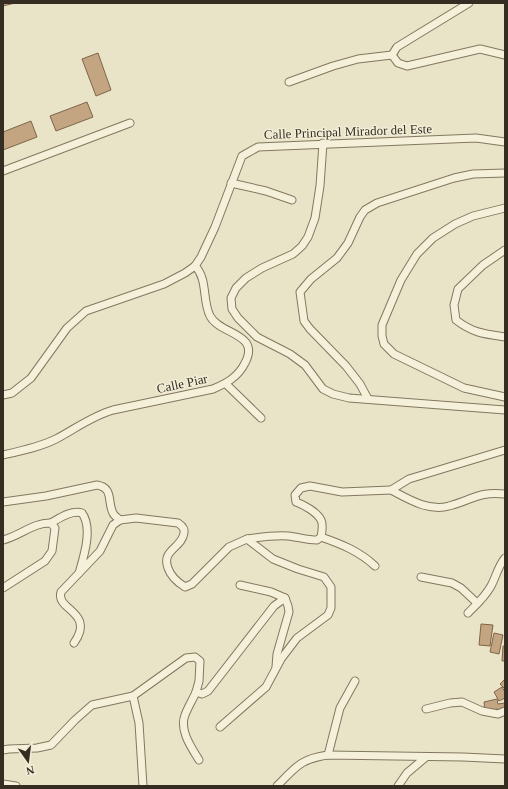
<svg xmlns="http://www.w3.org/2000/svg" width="508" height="789" font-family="'Times New Roman',serif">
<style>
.building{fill:#c3a582;stroke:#7f6548}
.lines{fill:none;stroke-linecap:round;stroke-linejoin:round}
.minor-casing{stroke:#83775f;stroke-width:9}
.minor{stroke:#f5f0da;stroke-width:7}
.labels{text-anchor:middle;stroke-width:3;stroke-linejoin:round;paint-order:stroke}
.street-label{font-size:13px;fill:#352d21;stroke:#f1edd7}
</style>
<rect width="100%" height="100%" fill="#e9e4c8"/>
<g class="building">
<path d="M3,3H15L3,6Z"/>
<path d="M98,53L111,90L96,96L82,59Z"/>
<path d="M87,102L93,117L56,131L50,116Z"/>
<path d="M31,121L37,137L3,150V132Z"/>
<path d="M481,624L493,625L490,646L479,645Z"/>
<path d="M494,633L503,635L499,654L490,652Z"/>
<path d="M503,646H505V661H502Z"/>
<path d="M505,679V689L500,684Z"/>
<path d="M502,687L505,692V698L499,701L494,692Z"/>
<path d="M497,699L498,704L505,703V710L498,712V709L485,711L484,702Z"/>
</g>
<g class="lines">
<defs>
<g id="minor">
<path d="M392,55L398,63L407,66L480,49L505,55"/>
<path d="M392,55L397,47L469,3"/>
<path d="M289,82L333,66L358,59L392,55"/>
<path d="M323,143L320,186L315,218L308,237L302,246L293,254L262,268L246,278L236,288L231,298L232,309L238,318L257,337L290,354L305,365L323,389L333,394L349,398L505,410"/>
<path d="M3,171L130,123"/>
<path d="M231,183L266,191L292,200"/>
<path d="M505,208L473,216L455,224L433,238L417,254L401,280L382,325V336L384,344L394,354L464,388L505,397"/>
<path d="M505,250L483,265L458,289L454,305L456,320C473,333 484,334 505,337"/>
<path d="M226,384L261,418"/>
<path d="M3,395L12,393L31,378L67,328L86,311L164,284L185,273L195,266L201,257L215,227L242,156L258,147L476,138L505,142"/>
<path d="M368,399L360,384L346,366L310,329L304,321L300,292L311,279L337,258L348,243L360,217L365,210L377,203L454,178L473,174L505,173"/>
<path d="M505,450L409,479L391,490C408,499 429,512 449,506C472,500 479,491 505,494"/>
<path d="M3,455C21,451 40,447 56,439C75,429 92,416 113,410L213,389C227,383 238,377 245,363C261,333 220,335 210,316C202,300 208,279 195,266"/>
<path d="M3,502L46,496L97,485C114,488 107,502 113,513C114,516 118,518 120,520"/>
<path d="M51,523C60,518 71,510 82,513C93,528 84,556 79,573"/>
<path d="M321,537C341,544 359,551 375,566"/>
<path d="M3,540C20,536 34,522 51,523L55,528L52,551L45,561L3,588"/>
<path d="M421,577L452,583L461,588L477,603"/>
<path d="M240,585L271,592L285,598"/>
<path d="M468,613C476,605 485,597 491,586C496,577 498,566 505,558"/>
<path d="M74,643C96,612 55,610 61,592L100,551L113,525L120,520L136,518L178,523C181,525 185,529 184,533C182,548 161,550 168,568C171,577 177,582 185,587L192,584L229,547L247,539"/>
<path d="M196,692C193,699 188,707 185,715C179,730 191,747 199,760"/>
<path d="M133,696L139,723L143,786"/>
<path d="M426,709L450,703L462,702L482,711L498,714L505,711"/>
<path d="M220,727L266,687L281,659L297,638L328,615L331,608V587L324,577L298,569L273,559L247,539C261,537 274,535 288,536C298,537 307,540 317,540L321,537C322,532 323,524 321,520C317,512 304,505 296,502L295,495L301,488L310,486L342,492L391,490"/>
<path d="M3,750L9,749L37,748L51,745L75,720L92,705L133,696L186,658L195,657L200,661L199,681L196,692L202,694L208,691L274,606L285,598L288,606L289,612L277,654L276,667"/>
<path d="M328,755L340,708L355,681"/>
<path d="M3,784L16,786"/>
<path d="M277,786C296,767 300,759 328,755L463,757L505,759"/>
<path d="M398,786L407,773L426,757"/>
</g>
</defs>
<use href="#minor" class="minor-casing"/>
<use href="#minor" class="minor"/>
</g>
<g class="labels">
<g class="street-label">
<text transform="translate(348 131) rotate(-2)" y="5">Calle Principal Mirador del Este</text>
<text transform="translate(182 383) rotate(-12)" y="5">Calle Piar</text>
</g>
</g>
<rect width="508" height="789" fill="none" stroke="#352d21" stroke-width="8"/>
<g transform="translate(28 761) rotate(166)" stroke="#f1edd7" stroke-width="3" paint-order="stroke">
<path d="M0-3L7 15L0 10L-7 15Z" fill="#352d21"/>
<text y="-6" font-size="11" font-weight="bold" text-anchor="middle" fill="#352d21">N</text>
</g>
</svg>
